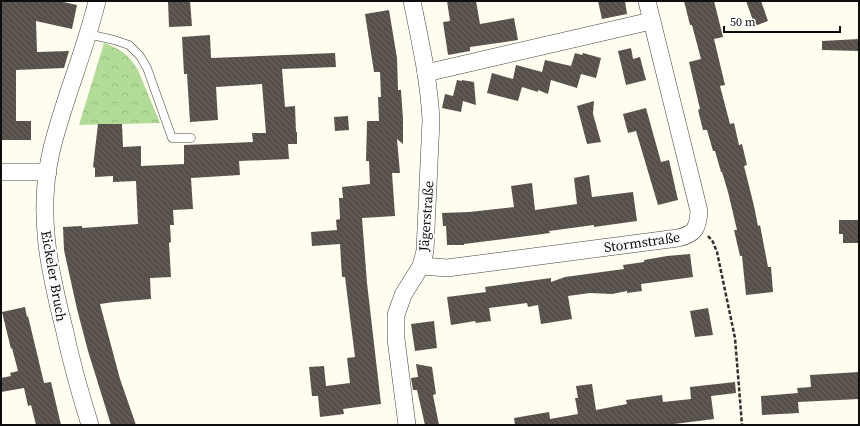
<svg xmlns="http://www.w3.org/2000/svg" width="860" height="426" font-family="'Source Serif 4',serif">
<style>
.forest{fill:url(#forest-crowns)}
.building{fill:url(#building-back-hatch)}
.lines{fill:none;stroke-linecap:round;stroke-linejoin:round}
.lane-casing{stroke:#414141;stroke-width:9}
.street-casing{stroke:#414141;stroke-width:18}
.path{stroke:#303030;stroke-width:2.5;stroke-dasharray:4 2;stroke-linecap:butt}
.lane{stroke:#fff;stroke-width:8}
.street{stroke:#fff;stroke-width:17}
.labels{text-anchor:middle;stroke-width:4;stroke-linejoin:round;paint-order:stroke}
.street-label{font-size:14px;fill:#0e0e0e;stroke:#fff}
</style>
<defs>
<pattern id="forest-crowns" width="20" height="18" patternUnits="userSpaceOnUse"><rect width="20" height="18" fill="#b1db97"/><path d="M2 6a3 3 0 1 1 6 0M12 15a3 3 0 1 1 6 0" fill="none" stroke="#97bb81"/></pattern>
<pattern id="building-back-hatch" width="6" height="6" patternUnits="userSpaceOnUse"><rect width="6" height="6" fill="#57504a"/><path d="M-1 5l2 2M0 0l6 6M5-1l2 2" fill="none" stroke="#6a6560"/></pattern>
</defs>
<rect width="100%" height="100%" fill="#fffdef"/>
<path class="forest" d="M104,43C122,50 128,54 138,70L160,123L79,125Z"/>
<g class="building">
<path d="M1,1H59L77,5L72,29L36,21L37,52L69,51L64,68L16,70V121H31V140H1Z"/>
<path d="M168,1H190L192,26L169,27Z"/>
<path d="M447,1H476L480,24L514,18L518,40L470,47V51L448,55L443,22L450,21Z"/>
<path d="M598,1H625L627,14L602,19Z"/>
<path d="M684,1H714L723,37L714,39L725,85L720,86L730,124L734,123L739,145L742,144L747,165L744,166L754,206L758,226L760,225L768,267H771L773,292L746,295L742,256H740L734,230H737L728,192L722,172H721L715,151H713L707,130H703L698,110L700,109L689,62L701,59L692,25H690Z"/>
<path d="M746,1H761L768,21L755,26Z"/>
<path d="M389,10L397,58L398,90H401L403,119V144L397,139L400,173H392L395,216L362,218L367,283L381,404L343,409L344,414L320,417L318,396H312L309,367L324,366L326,386L350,383L347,358L355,357L345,277H342L340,244L312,246L311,232L337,230L336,220L340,219L339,198H343L342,187L370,184L369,161H366L367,121H379L378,97H381L380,72H374L365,14Z"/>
<path d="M210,35L211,58L335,53L336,67L282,69L285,107L295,106L296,132H297V144H288L289,159L239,161L240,175L191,178L193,209L173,210L174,225H170L171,242L169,243L171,277L150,278L151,299L114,302L100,304L120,379L136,425H111L88,351L77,309L64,250L63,227L82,226V228L138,224L136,181L113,182V176L95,177V168L93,167L98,124H122L123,147L141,146V166L184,164V145L253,142L252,133H266L262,84L216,87L218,120L190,122L187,74H184L182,37Z"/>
<path d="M859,39V51L822,50V41Z"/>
<path d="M631,48L633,59L640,57L646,80L626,85L618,51Z"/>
<path d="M575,53L582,55L583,53L601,58L596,78L581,74L577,88L551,80L548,94L538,90V92L522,87L518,101L487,93L492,73L513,79L516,65L542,72L545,60L571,66Z"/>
<path d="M457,80L462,81V80L474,82L476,105L463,101L461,112L442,108L445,94L453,96Z"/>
<path d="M594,101L593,114L601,142L587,144L577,106Z"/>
<path d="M646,108L661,162L669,160L678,200L658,205L636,131L628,133L623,114Z"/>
<path d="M348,116L349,130L335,131L334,117Z"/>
<path d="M589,175L592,197L633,192L637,221L594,227V225L549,231L550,233L535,235L464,244V245H447L446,226H443L442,213L469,212L514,207L511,186L532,183L535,210L577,204L574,178Z"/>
<path d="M839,220H859V243H843V234H839Z"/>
<path d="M690,254L693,277L641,284L642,291L627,293V291L612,294L590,293L568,296L572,319L541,324L538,305L528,307L527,303L489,308L491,321L476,323L475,321L451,325L447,297L486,292L485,287L551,278V282L565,277L624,269L623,265L644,262V260L667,256Z"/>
<path d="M25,307L27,317L28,316L44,383L51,382L61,425H36L31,405L28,406L24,388L1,392V378L11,376L10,373L18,371L12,348L11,349L2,312Z"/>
<path d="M708,308L713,335L695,337L690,311Z"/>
<path d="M434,321L437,348L415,351L411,324Z"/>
<path d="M416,364L432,367L436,394L433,395L439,425H425L417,390H413L411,378L418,377Z"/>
<path d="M859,372V399L798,402L799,413L762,415L761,396L798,393L797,388L811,387L810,375Z"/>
<path d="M735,382L736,393L711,396L714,419L666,425H515L514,418L549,412L550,419L578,414L575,398H578L576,386L592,384L596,410L627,404L626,400L662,395L663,402L691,399L690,387Z"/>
</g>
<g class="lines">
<defs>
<path id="lane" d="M88,34L114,40L129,45L140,56L147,68L172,138H191"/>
<g id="street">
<path d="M426,73L651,21"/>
<path d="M1,172H48"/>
<path d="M421,266L447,268L678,238C695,234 698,228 699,211L647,1"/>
<path d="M90,425C80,393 71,361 64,328C49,269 37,214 51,152C63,101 85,52 97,1"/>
<path d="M407,425L396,339V315L403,295L421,266L425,251L431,120C429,80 420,40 412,1"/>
</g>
</defs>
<use href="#lane" class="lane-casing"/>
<use href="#street" class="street-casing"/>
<path class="path" d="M708,236L713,242L717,252L735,338L742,425"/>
<use href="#lane" class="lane"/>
<use href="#street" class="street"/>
</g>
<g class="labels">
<g class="street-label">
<text transform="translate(426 216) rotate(-86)" y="5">Jägerstraße</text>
<text transform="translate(642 242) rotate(-8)" y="5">Stormstraße</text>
<text transform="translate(54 276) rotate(80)" y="5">Eickeler Bruch</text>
</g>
</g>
<rect width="860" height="426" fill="none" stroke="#0e0e0e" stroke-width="4"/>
<path d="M724 26v6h116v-6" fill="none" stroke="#0e0e0e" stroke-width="2"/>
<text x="730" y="26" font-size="12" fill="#0e0e0e" stroke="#ffffff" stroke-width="3" paint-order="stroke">50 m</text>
</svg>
